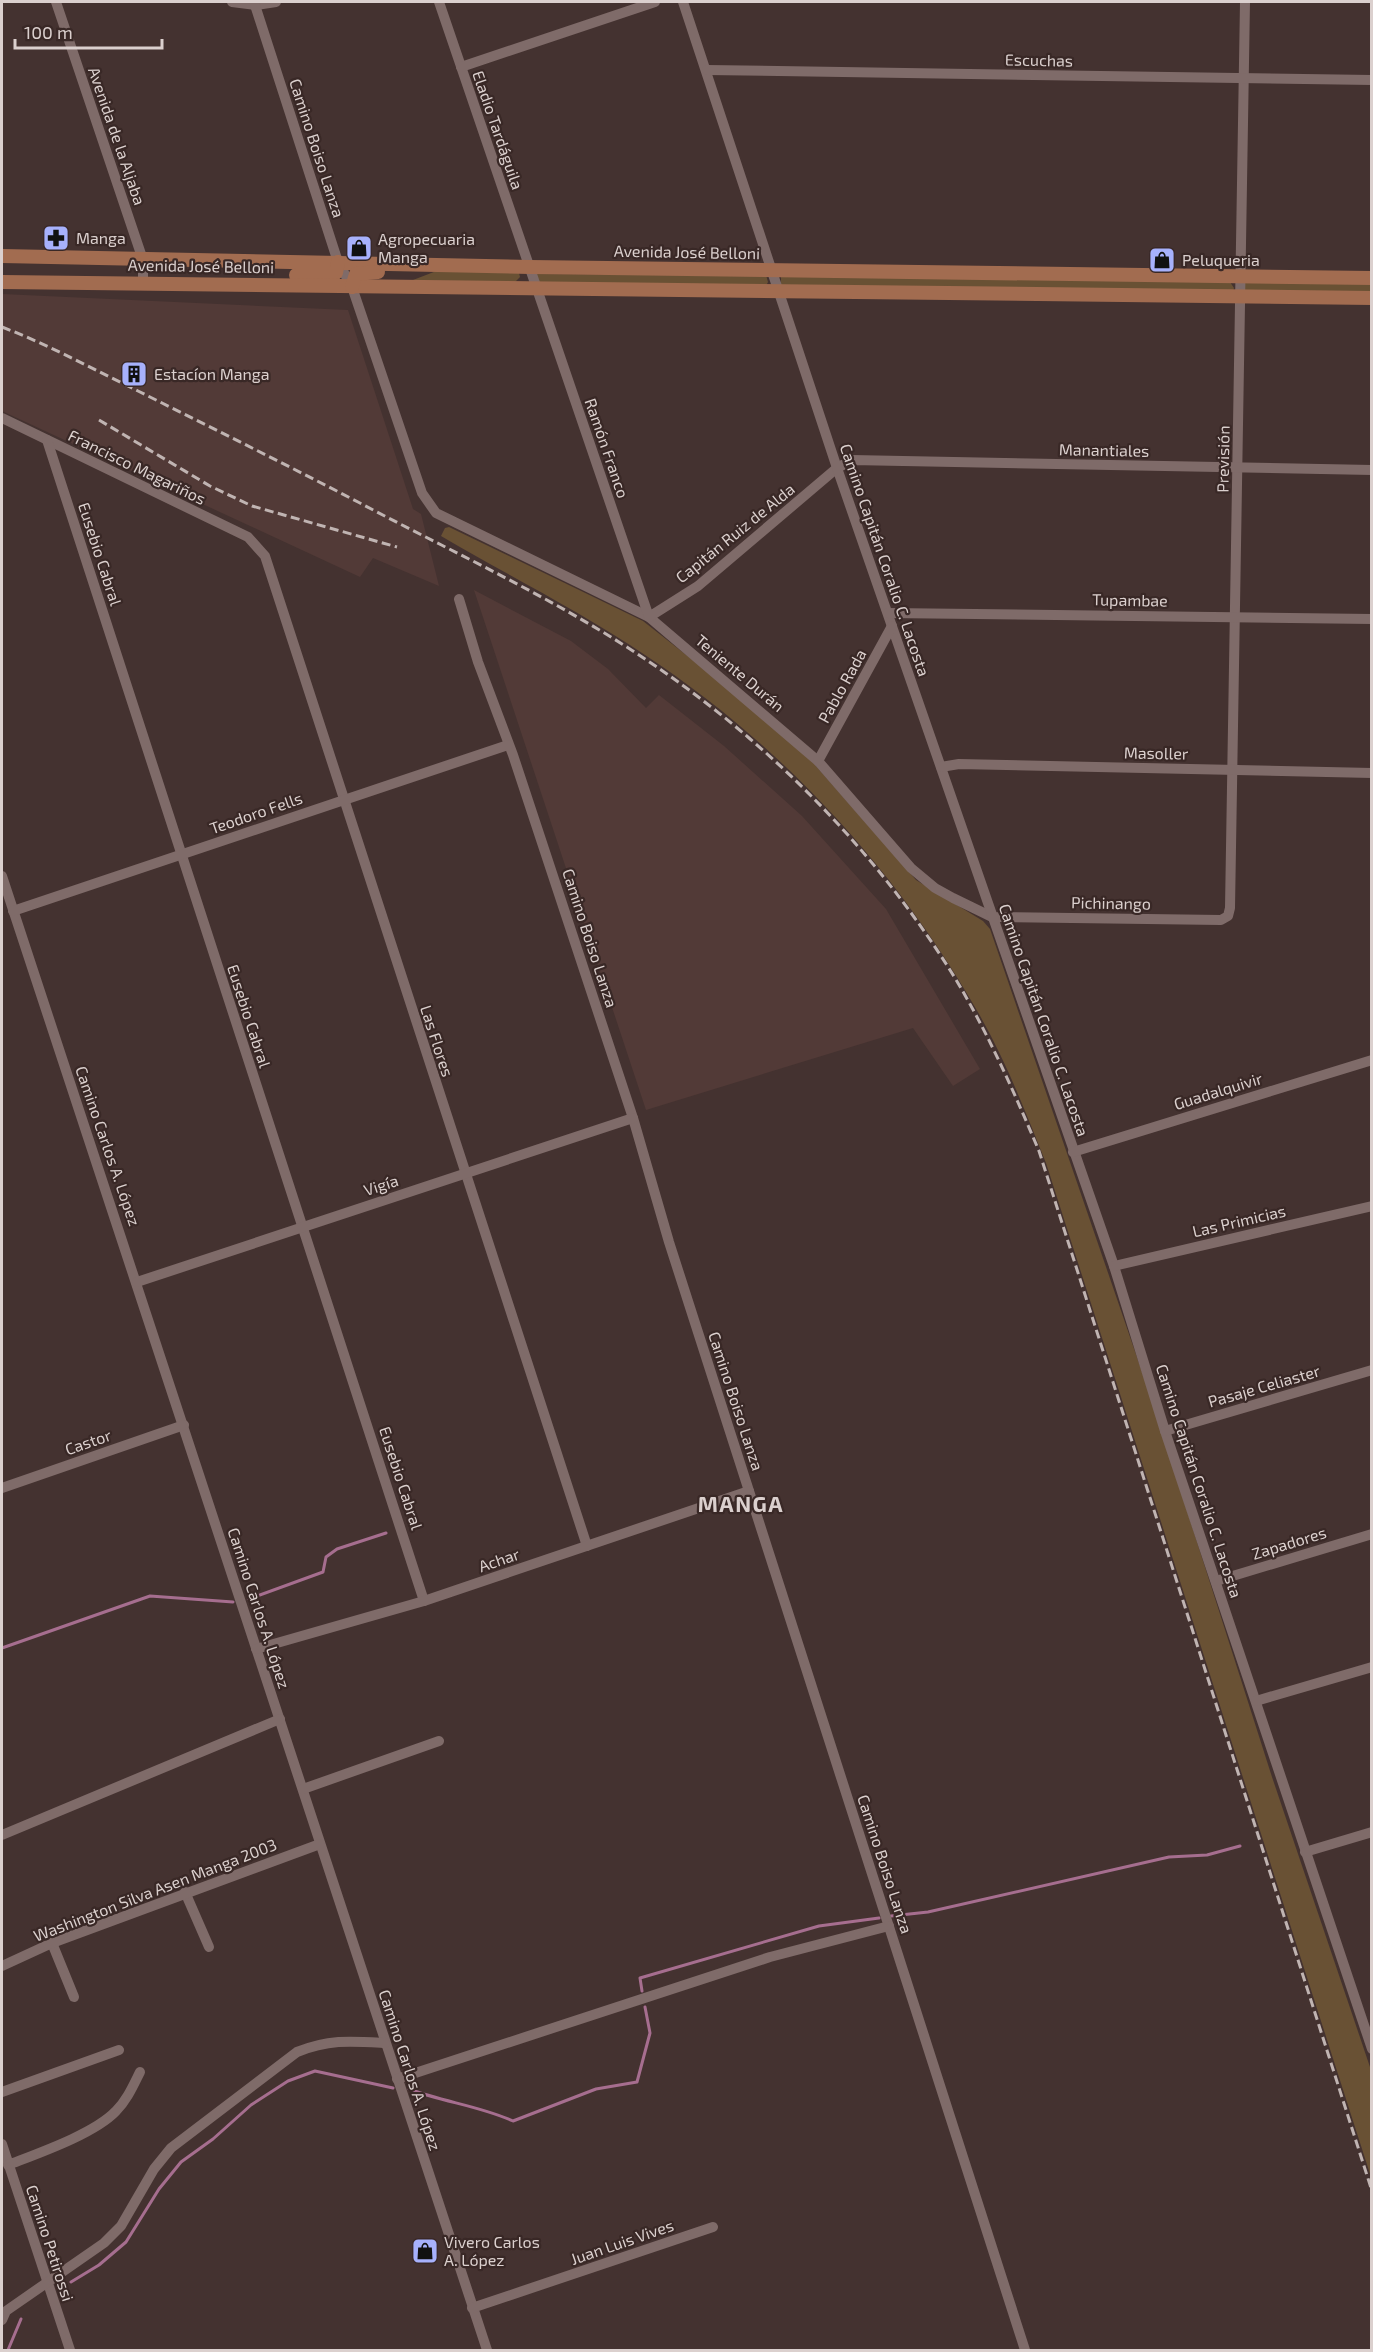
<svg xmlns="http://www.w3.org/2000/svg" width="1373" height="2352" font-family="'Exo 2',sans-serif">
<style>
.built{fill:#523a37}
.green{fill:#695134}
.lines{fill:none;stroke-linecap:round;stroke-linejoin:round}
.stream{stroke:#a66e8f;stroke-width:3}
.minor{stroke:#7f6b69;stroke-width:10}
.major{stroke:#a26c50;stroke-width:14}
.rail{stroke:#c0b4b2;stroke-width:3;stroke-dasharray:9 4.5;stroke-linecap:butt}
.labels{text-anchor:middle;stroke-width:4.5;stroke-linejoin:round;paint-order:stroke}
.street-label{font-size:16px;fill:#dbd0ce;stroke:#392826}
.poi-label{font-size:16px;fill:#dbd0ce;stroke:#392826;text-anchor:start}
.district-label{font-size:22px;font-weight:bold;letter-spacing:1.5px;fill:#dbd0ce;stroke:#392826}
</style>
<rect width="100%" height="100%" fill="#443230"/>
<g class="built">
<path d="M2,294L348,310L413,509L421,514L439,586L373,558L360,577L2,411Z"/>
<path d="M474,590L571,641L608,669L646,708L659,695L724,746L802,816L886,909L980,1069L953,1086L913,1028L646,1110Z"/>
</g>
<g class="green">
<path d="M439,270L519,273L520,277L515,282L380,280H413Z"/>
<path d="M535,274L766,275L768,282L766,286L537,283Z"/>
<path d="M781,276L1230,282L1234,288L1233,291L781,286Z"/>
<path d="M1246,282L1371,283V295L1246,293L1243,284Z"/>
<path d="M449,527L643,621L718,680L808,757L916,880L983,921L990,929L1152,1401L1272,1777L1371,2070V2177L1046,1163C1026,1113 1006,1061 979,1014C897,870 783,746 645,655C580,611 509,576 441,536L445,528Z"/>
</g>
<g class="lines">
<g class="stream">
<path d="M249,1599L323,1572L326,1557L337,1549L386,1533"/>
<path d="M2,1648L150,1596L233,1602"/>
<path d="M891,1916L928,1912L1169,1857L1207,1855L1240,1846"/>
<path d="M642,1991L640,1978L819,1926L879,1918"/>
<path d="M409,2089C443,2102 480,2106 513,2121L596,2089L637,2082L650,2033L645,2007"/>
<path d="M71,2282L99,2265L126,2242L159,2189L181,2162L213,2139L251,2105L288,2081L315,2071L393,2088"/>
<path d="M8,2350L21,2319"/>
</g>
<g class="minor">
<path d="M56,2L143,260V282"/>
<path d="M232,2L256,5L276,2"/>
<path d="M254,2L338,262L352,287L422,493L436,513L649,617L818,761L911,868L935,888L953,898L992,917L1221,920L1228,916L1230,908L1245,2"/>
<path d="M439,2L649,617L698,586L837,468L852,460L1372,470"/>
<path d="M683,2L837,468L1114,1266L1165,1431L1372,2049"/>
<path d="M461,67L655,2"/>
<path d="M707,70L1372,80"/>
<path d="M2,418L248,537L265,556L587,1546"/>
<path d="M47,440L424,1601"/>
<path d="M459,599L478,662L513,755L633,1118L669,1242L1025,2350"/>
<path d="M888,613L1372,619"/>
<path d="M818,761L892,626"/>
<path d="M941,767L959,764L1372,773"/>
<path d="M2,876L487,2350"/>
<path d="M13,911L508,745"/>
<path d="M1073,1152L1372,1060"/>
<path d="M1114,1266L1372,1206"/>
<path d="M137,1282L633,1118"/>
<path d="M1165,1431L1372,1370"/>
<path d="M2,1488L184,1425"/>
<path d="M1216,1581L1372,1534"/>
<path d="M256,1649L424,1601L749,1491"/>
<path d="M1256,1701L1372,1667"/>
<path d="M303,1789L439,1741"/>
<path d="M2,1835L280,1719"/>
<path d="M1305,1852L1372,1832"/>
<path d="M185,1892L209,1947"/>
<path d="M52,1943L74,1997"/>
<path d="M2,1966L52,1943L320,1844"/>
<path d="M397,2079L770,1957L889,1926"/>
<path d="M2,2092L119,2050"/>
<path d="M2,2144L70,2350"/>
<path d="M8,2165C39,2153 94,2134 116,2111C127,2100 133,2086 140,2072"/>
<path d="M472,2308L713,2227"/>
<path d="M2,2320L6,2311L104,2243L121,2226L154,2169L171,2148L297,2052C329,2039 351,2041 385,2043"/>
</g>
<g class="major">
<path d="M2,256L530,267L1372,278"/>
<path d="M296,275H332L336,273L338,262"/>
<path d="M2,282L1372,298"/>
<path d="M352,287L356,274L378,272"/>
</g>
<g class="rail">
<path d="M2,327C49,345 93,369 138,391C212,428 285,464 358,502C439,545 523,584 601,631C744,717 867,836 955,978C988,1033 1014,1092 1039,1151L1372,2191"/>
<path d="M99,420L210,486L252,506L397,547"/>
</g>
</g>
<defs>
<symbol id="pharmacy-square" viewBox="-11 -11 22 22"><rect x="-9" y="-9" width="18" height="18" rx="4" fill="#a7b1fc" stroke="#392826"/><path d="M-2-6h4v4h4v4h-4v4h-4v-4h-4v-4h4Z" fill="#111"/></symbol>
<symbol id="shop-square" viewBox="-11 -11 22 22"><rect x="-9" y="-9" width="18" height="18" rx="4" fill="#a7b1fc" stroke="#392826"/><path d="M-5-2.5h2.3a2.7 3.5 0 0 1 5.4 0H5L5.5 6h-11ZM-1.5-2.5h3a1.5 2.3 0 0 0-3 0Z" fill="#111"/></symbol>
<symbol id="building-square" viewBox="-11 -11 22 22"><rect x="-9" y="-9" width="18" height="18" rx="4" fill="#a7b1fc" stroke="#392826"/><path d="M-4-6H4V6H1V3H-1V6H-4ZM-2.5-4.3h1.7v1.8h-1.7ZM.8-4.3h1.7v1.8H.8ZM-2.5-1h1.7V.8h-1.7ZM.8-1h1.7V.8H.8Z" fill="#111"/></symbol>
</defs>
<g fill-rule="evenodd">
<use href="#pharmacy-square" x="41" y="223" width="30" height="30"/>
<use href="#shop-square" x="344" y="233" width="30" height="30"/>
<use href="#shop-square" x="1147" y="245" width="30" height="30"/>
<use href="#building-square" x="119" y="359" width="30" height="30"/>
<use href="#shop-square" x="410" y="2236" width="30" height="30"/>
</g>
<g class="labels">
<g class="street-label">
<text transform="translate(1039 60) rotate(1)" y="6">Escuchas</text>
<text transform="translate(498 130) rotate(71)" y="6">Eladio Tardáguila</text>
<text transform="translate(117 136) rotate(71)" y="6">Avenida de la Aljaba</text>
<text transform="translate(317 148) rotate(72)" y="6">Camino Boiso Lanza</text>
<text transform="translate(687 252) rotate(1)" y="6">Avenida José Belloni</text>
<text transform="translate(201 266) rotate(1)" y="6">Avenida José Belloni</text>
<text transform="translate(607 448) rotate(71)" y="6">Ramón Franco</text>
<text transform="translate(1104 450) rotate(1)" y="6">Manantiales</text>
<text transform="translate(1223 459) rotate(-89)" y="6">Previsión</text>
<text transform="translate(137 467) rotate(26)" y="6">Francisco Magariños</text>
<text transform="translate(735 533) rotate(-39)" y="6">Capitán Ruiz de Alda</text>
<text transform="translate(100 554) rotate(72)" y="6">Eusebio Cabral</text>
<text transform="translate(885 560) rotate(71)" y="6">Camino Capitán Coralio C. Lacosta</text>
<text transform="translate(1130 600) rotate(1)" y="6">Tupambae</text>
<text transform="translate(740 673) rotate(40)" y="6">Teniente Durán</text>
<text transform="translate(842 686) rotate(-61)" y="6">Pablo Rada</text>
<text transform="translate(1156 753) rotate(1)" y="6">Masoller</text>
<text transform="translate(256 813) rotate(-19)" y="6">Teodoro Fells</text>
<text transform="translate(1111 903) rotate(1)" y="6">Pichinango</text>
<text transform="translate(590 938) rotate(72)" y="6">Camino Boiso Lanza</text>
<text transform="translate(249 1016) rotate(72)" y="6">Eusebio Cabral</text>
<text transform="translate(1044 1020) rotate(71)" y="6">Camino Capitán Coralio C. Lacosta</text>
<text transform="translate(437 1041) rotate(72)" y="6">Las Flores</text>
<text transform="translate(1218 1091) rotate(-17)" y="6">Guadalquivir</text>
<text transform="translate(108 1146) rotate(71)" y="6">Camino Carlos A. López</text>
<text transform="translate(381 1185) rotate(-18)" y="6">Vigía</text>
<text transform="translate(1239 1221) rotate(-13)" y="6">Las Primicias</text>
<text transform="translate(1264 1386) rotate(-16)" y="6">Pasaje Celiaster</text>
<text transform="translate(736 1401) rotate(72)" y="6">Camino Boiso Lanza</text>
<text transform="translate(88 1442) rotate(-19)" y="6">Castor</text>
<text transform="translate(401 1478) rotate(72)" y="6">Eusebio Cabral</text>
<text transform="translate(1199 1481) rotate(72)" y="6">Camino Capitán Coralio C. Lacosta</text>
<text transform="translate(1289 1543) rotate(-17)" y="6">Zapadores</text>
<text transform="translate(499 1560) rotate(-19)" y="6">Achar</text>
<text transform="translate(259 1608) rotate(72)" y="6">Camino Carlos A. López</text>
<text transform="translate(885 1864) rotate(72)" y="6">Camino Boiso Lanza</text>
<text transform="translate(155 1890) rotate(-21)" y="6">Washington Silva Asen Manga 2003</text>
<text transform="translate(410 2070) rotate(72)" y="6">Camino Carlos A. López</text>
<text transform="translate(622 2242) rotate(-19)" y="6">Juan Luis Vives</text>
<text transform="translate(50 2243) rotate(72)" y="6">Camino Petirossi</text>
</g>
<g class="poi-label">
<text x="76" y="244">Manga</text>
<text x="378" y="245">Agropecuaria<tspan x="378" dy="18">Manga</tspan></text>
<text x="1182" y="266">Peluqueria</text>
<text x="154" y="380">Estacíon Manga</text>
<text x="444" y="2248">Vivero Carlos<tspan x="444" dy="18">A. López</tspan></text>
</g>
<g class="district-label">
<text x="741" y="1512">MANGA</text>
</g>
</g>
<rect width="1373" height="2352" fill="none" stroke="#dbd0ce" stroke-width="6"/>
<path d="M15 39v9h147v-9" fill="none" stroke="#dbd0ce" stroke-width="3"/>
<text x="24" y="39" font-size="18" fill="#dbd0ce" stroke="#392826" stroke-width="4.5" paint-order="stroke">100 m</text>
</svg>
